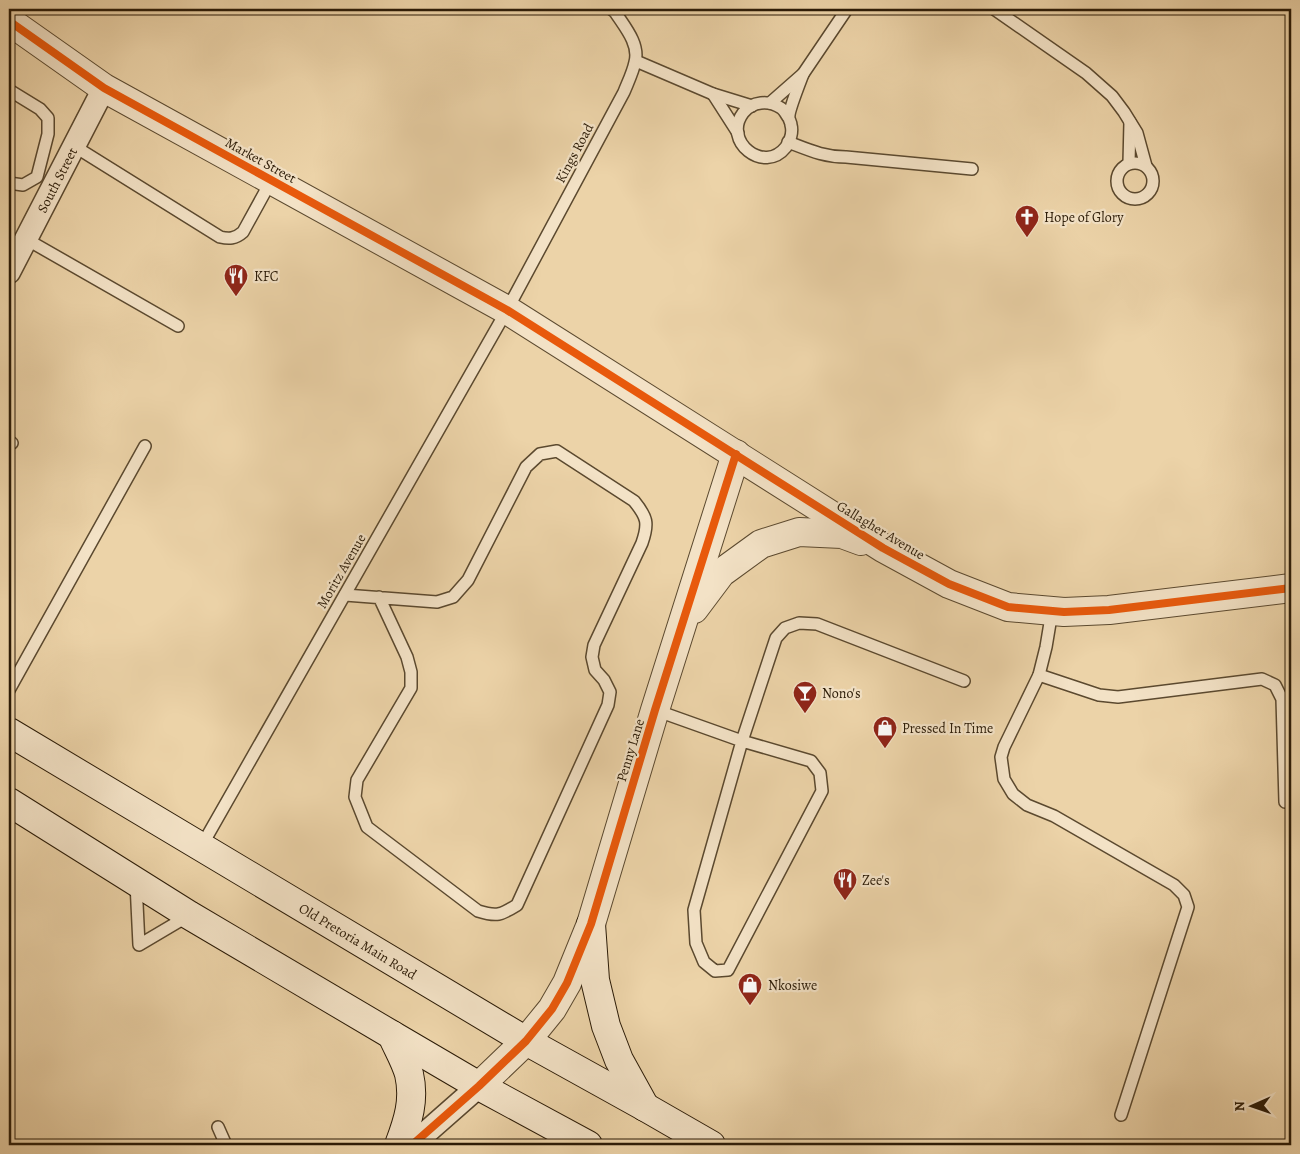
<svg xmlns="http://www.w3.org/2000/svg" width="1300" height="1154" font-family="Alegreya,serif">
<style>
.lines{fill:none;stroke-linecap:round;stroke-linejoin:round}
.service-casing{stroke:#5b492f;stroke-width:14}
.minor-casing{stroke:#5b492f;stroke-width:25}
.tertiary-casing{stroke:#5b492f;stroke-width:30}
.secondary-casing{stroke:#2b1b07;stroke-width:30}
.service{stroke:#f3e2c6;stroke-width:11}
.minor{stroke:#f3e2c6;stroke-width:22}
.tertiary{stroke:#f3e2c6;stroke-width:28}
.secondary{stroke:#f3e2c6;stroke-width:28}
.cycleway-casing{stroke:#f3e2c6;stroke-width:11}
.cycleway{stroke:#e8590c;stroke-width:8}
.labels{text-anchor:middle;stroke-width:4.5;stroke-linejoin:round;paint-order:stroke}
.street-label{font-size:14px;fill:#2b1b07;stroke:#f3e2c6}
.poi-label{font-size:14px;fill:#2b1b07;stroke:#f3e2c6;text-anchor:start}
</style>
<rect width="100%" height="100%" fill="#ecd3a8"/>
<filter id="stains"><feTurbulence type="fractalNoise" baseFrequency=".004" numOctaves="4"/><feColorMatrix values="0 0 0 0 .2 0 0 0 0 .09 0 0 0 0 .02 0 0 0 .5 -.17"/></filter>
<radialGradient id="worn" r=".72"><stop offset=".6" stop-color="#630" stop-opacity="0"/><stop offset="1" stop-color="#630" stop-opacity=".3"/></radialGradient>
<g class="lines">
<defs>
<g id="service">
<path d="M994,9L1086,73L1112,96L1124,112L1137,133L1146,166"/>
<path d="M636,61L713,94L752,106"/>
<path d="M9,90L40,109L48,118V134L37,177L23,185L9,183"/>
<path d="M713,94L738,133"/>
<path d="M770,103L803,74L847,9"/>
<path d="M788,117C786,114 784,110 781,108C769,100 752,101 743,113C722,141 764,175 786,147C790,141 793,132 791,125C791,122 789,120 789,118C788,112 800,82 803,74"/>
<path d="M788,142C809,150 824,157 846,157L972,169"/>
<path d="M74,146L220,237C229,239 235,239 243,232L271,181"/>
<circle cx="1135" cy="181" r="18"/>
<path d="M1129,163L1130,122"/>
<path d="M26,239L178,326"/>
<path d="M9,441L12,443"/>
<path d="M345,595L437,602L453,597L468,580L526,467L540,454L557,451L634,501C647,517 649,523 642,543L594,645L592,657L595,670L604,680L610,692L608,705L517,905C501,915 497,917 478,911L367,827L355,797L357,780L411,688V672L407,657L379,597"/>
<path d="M1052,611L1046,647L1039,675L1004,747L1001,757L1004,779L1013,794L1027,805L1054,816L1174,885L1184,895L1188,907L1121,1115"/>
<path d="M1039,675L1099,695L1118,697L1262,679L1275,685L1282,699L1285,802"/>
<path d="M9,690L145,446"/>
<path d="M655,710L742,741L811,761L820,773L822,791L728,970L715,971L704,962L696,943L694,910L742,741L776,638L785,628L799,623L817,624L964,681"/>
<path d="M201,847L507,310L624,92C628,82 633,72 635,62C640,44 624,26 615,12L611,9"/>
<path d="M136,883L139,945L188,916"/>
<path d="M218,1127L226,1145"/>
</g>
<g id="minor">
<path d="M9,272L104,88"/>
<path d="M412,1145L479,1086"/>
</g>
<g id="tertiary">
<path d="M9,21L104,88L507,310L883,548L949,584L1008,607L1064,612L1109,610L1291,588"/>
<path d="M694,609L721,573L761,544L799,532L842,534L861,541"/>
<path d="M479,1086L526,1041L552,1009L567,983L591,924L655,710L736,454"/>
</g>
<g id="secondary">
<path d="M9,732L526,1041L645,1107L711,1145"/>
<path d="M9,802L189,915L392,1035L479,1086L588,1145"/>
<path d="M591,924L595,980L606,1026L619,1060L645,1107"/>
<path d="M392,1035C397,1047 405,1060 409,1074C415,1100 408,1121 399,1145"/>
</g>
</defs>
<use href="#service" class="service-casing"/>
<use href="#minor" class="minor-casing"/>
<use href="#tertiary" class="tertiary-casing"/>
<use href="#secondary" class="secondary-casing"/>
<use href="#service" class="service"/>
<use href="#minor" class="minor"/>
<use href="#tertiary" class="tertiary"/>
<use href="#secondary" class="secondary"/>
<defs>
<g id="cycleway">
<path d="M9,21L104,88L507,310L883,548L949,584L1008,607L1064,612L1109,610L1291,588"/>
<path d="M412,1145L479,1086L526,1041L552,1009L567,983L591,924L655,710L736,454"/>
</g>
</defs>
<use href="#cycleway" class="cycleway-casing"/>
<use href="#cycleway" class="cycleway"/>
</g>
<defs>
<symbol id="church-pin" viewBox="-11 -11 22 30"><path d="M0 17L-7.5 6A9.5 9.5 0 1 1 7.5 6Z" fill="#8f2418" stroke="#f3e2c6"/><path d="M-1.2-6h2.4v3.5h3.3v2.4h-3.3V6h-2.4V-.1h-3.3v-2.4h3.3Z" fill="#fff"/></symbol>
<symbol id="restaurant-pin" viewBox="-11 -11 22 30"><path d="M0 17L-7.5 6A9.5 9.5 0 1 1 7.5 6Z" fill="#8f2418" stroke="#f3e2c6"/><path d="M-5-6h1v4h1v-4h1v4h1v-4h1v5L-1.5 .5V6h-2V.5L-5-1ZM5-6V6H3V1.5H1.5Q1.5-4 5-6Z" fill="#fff"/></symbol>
<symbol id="bar-pin" viewBox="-11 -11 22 30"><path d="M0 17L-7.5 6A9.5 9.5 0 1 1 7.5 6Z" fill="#8f2418" stroke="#f3e2c6"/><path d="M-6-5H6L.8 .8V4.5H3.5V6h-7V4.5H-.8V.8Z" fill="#fff"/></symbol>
<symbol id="shop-pin" viewBox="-11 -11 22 30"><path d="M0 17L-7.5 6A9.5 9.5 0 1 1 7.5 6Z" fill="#8f2418" stroke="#f3e2c6"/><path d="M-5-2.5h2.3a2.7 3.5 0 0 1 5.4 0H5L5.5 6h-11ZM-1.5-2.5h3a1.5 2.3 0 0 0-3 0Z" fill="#fff"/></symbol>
</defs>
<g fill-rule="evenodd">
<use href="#church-pin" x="1013" y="203" width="28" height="38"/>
<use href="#restaurant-pin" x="222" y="262" width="28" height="38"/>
<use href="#bar-pin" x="791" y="679" width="28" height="38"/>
<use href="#shop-pin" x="871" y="714" width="28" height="38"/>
<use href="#restaurant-pin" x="831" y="866" width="28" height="38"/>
<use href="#shop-pin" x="736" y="971" width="28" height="38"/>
</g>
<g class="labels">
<g class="street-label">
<text transform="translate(574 153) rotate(-62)" y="5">Kings Road</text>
<text transform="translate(261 160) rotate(29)" y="5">Market Street</text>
<text transform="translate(57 180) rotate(-63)" y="5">South Street</text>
<text transform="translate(881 530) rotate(31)" y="5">Gallagher Avenue</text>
<text transform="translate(341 571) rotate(-60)" y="5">Moritz Avenue</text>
<text transform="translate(630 750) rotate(-73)" y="5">Penny Lane</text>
<text transform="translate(358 941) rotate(31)" y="5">Old Pretoria Main Road</text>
</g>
<g class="poi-label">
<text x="1044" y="222">Hope of Glory</text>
<text x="254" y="281">KFC</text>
<text x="822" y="698">Nono's</text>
<text x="902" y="733">Pressed In Time</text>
<text x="862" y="885">Zee's</text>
<text x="768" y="990">Nkosiwe</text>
</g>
</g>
<rect width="1300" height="1154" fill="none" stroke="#ecd3a8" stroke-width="30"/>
<rect x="10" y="10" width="1280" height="1134" fill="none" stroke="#2b1b07" stroke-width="2.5"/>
<rect x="15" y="15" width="1270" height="1124" fill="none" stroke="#2b1b07"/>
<g transform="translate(1252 1106) rotate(268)" stroke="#f3e2c6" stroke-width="4" paint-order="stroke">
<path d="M0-4L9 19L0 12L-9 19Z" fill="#2b1b07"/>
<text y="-8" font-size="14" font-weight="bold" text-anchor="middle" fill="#2b1b07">N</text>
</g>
<rect width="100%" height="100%" filter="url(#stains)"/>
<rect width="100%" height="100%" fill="url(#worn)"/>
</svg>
